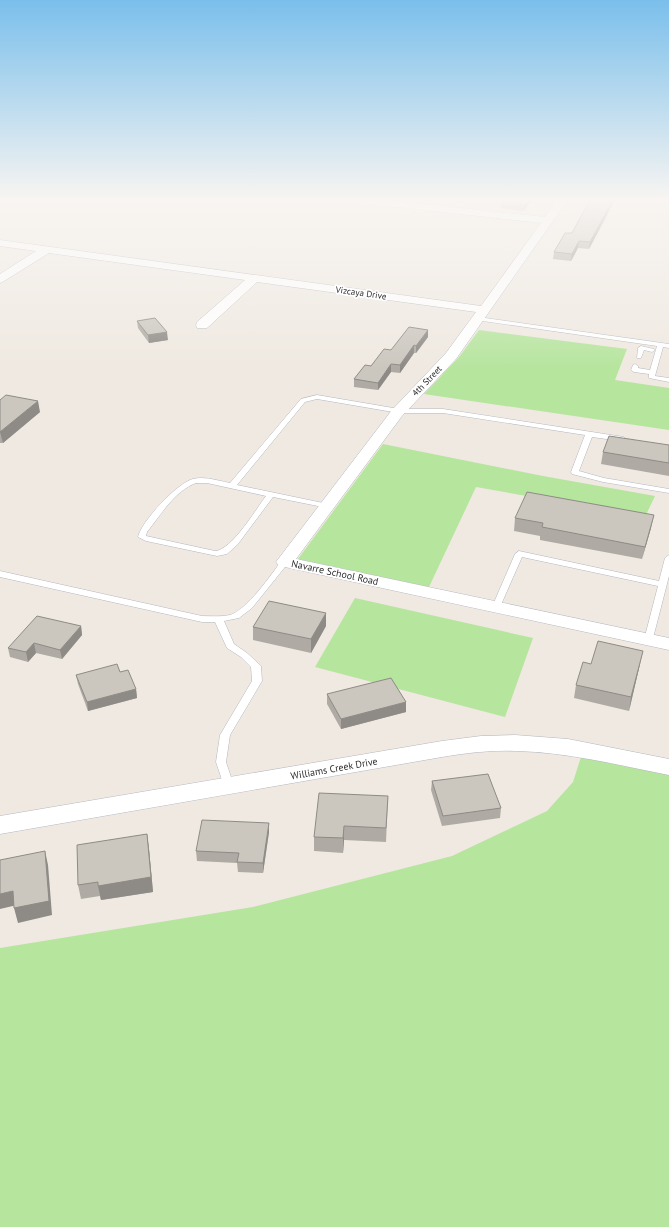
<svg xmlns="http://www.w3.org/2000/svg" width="669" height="1227" font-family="'PT Sans',sans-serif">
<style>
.green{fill:#b6e59e}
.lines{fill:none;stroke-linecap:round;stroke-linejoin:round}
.lane-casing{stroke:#b4b7c1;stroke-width:1}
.street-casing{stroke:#b4b7c1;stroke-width:1}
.lane{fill:#fff;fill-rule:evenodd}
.street{fill:#fff;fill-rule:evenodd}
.wall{fill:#afaba4}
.shaded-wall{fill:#8e8b86}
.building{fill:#cbc7bf;stroke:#8e8b86}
.labels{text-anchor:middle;stroke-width:3.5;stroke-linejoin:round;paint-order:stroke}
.far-street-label{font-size:9px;fill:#2e2e2e;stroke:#fff}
.street-label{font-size:10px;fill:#2e2e2e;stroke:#fff}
</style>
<rect width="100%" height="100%" fill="#efe9e1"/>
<g class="green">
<path d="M479,330L627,349L615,380L669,388V430L424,394L459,357Z"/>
<path d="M383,444L543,476L655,496L645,517L476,487L429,587L298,559Z"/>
<path d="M355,598L533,638L505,717L315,667Z"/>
<path d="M581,757L669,775V1227H0V948L253,907L452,856L547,811L573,782Z"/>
</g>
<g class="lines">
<defs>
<g id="lane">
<path d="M478,317L669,344V348L663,347L655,376L669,378V382L649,378V374L634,372L631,370L633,365L635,364L638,366V368L650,370L657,346L476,320V318Z"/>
<path d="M641,346L654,349L655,350L652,352L644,350L641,358H637L638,348Z"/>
<path d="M317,395L399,409H443L624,437V441H621L592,437L579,471L604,478L669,489V493L603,482L572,474L571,472L585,435L443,413H399L317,399L305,402L237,485L328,504H331L332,506L331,508H328L273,497L238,544L227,554L217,556L146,541L138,537C141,522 177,483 193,479C205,476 219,481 230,483L301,399ZM196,483H207L266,496C256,509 232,550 215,551L146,536L147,532C161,515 174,491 196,483Z"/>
<path d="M519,551L659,581L665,558L669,555V576L652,642L649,643L644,640L658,586L522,557L500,607L499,609H493L492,607L515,554Z"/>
<path d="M285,559L289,562L252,608L239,618L224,621L234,644L247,653L261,666L262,681L230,735L226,762L234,786L233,789L229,790L225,789L216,762L220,735L252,681L251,667L241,657L227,648L215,622H202L0,577V571L202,616C211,616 221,617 230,615C247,610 271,575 282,560Z"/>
</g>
<g id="street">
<path d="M338,198H366L545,217L559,198H569L456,359L402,416L296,559L669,638V650L285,567L279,566L276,562L392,410L446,353L476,312L257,282L207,328H197L196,325L197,322L245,280L49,253L4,281L0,283V274L36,251L0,246V240L481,306L541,223L343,201Z"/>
<path d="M515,735L568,739L669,759V775C618,765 567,752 515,751C491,750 466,753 442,757L0,834V816L442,741L481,736Z"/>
</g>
</defs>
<use href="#lane" class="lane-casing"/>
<use href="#street" class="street-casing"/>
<use href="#lane" class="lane"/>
<use href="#street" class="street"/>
</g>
<g class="wall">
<path d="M194,198H225L221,201Z"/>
<path d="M533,198L524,211L500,208L501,202Z"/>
<path d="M591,198H616L589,249L578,248L571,261L553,259L554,252L572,233Z"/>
<path d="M137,321L168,340L149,343L138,328Z"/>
<path d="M428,337L416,353H414L400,373L391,372L378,390L354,387V379L391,350Z"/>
<path d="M0,400L40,412L3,443H0Z"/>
<path d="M669,445V476L601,464L603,452Z"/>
<path d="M515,518L651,528L642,559L540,540V536L514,531Z"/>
<path d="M81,626L82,635L62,659L36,653L28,662L10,657L8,648Z"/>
<path d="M326,626L311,653L253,640V627Z"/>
<path d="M591,664H640L629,711L574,698L576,685Z"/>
<path d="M76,675L136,689L137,698L88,711L78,684Z"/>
<path d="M327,694L406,712L341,729L327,704Z"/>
<path d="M432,781L501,808L500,818L442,826L431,790Z"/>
<path d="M388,796L386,842L344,840L343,853L314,851V837Z"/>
<path d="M269,823V832L263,873L238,872L237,863L197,861L196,851Z"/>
<path d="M147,834L149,849L153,892L101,900L100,896L81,899L78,885Z"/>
</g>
<g class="shaded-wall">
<path d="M221,198H225L221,201Z"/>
<path d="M530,198H533L524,211L525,205Z"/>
<path d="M614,198H616L589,249L590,242Z"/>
<path d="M579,241L578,248L571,261L572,254Z"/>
<path d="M428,330V337L416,353V346Z"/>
<path d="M167,332L168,340L149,343L148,335Z"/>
<path d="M414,345V353L400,373V365Z"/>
<path d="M391,364V372L378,390V383Z"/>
<path d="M38,401L40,412L3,443L0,432Z"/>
<path d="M654,515L651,528L642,559L645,547Z"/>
<path d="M326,613V626L311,653V639Z"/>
<path d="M81,626L82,635L62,659L60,650Z"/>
<path d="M34,643L36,653L28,662L26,652Z"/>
<path d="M643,651L640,664L629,711L631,697Z"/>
<path d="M136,689L137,698L88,711L87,702Z"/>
<path d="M406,702V712L341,729V719Z"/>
<path d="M269,823V832L263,873V863Z"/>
<path d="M344,826V840L343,853V838Z"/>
<path d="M147,834L149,849L153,892L101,900L98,886Z"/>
<path d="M45,851L48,865L52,915L18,923L14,908Z"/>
<path d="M13,891L17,905L0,909V894Z"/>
</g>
<g class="building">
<path d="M504,198H530L525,205L501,202Z"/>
<path d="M591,198H614L590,242L579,241L572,254L554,252L565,233H572Z"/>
<path d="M155,318L167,332L148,335L137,321Z"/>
<path d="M409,327L428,330L416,346L414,345L400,365L391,364L378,383L354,379L365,365L371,366L384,349L391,350Z"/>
<path d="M6,395L38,401L0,432V400Z"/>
<path d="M609,436L669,445V463L603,452Z"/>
<path d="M527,492L654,515L645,547L542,527L543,523L515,518Z"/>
<path d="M269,601L326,613L311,639L253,627Z"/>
<path d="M37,616L81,626L60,650L34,643L26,652L8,648Z"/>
<path d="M598,641L643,651L631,697L576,685L583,662L591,664Z"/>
<path d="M117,664L120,672L128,670L136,689L87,702L76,675Z"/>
<path d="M391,678L406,702L341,719L327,694Z"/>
<path d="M488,774L501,808L443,816L432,781Z"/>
<path d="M319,793L388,796L386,828L344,826L343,838L314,837Z"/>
<path d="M202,820L269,823L263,863L237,862L239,853L196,851Z"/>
<path d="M147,834L151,877L98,886V882L78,885L77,845Z"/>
<path d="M45,851L49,901L14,908L13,891L0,894V860Z"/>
</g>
<linearGradient id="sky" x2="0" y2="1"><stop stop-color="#7abfeb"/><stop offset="0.54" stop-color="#f8f5f2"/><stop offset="1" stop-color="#f8f5f2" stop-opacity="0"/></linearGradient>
<rect width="669" height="369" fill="url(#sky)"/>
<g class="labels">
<g class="far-street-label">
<text transform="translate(361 293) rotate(8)" y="3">Vizcaya Drive</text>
<text transform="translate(427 381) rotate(-46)" y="3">4th Street</text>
</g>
<g class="street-label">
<text transform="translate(335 572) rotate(12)" y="4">Navarre School Road</text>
<text transform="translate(334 768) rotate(-10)" y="4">Williams Creek Drive</text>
</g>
</g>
</svg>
